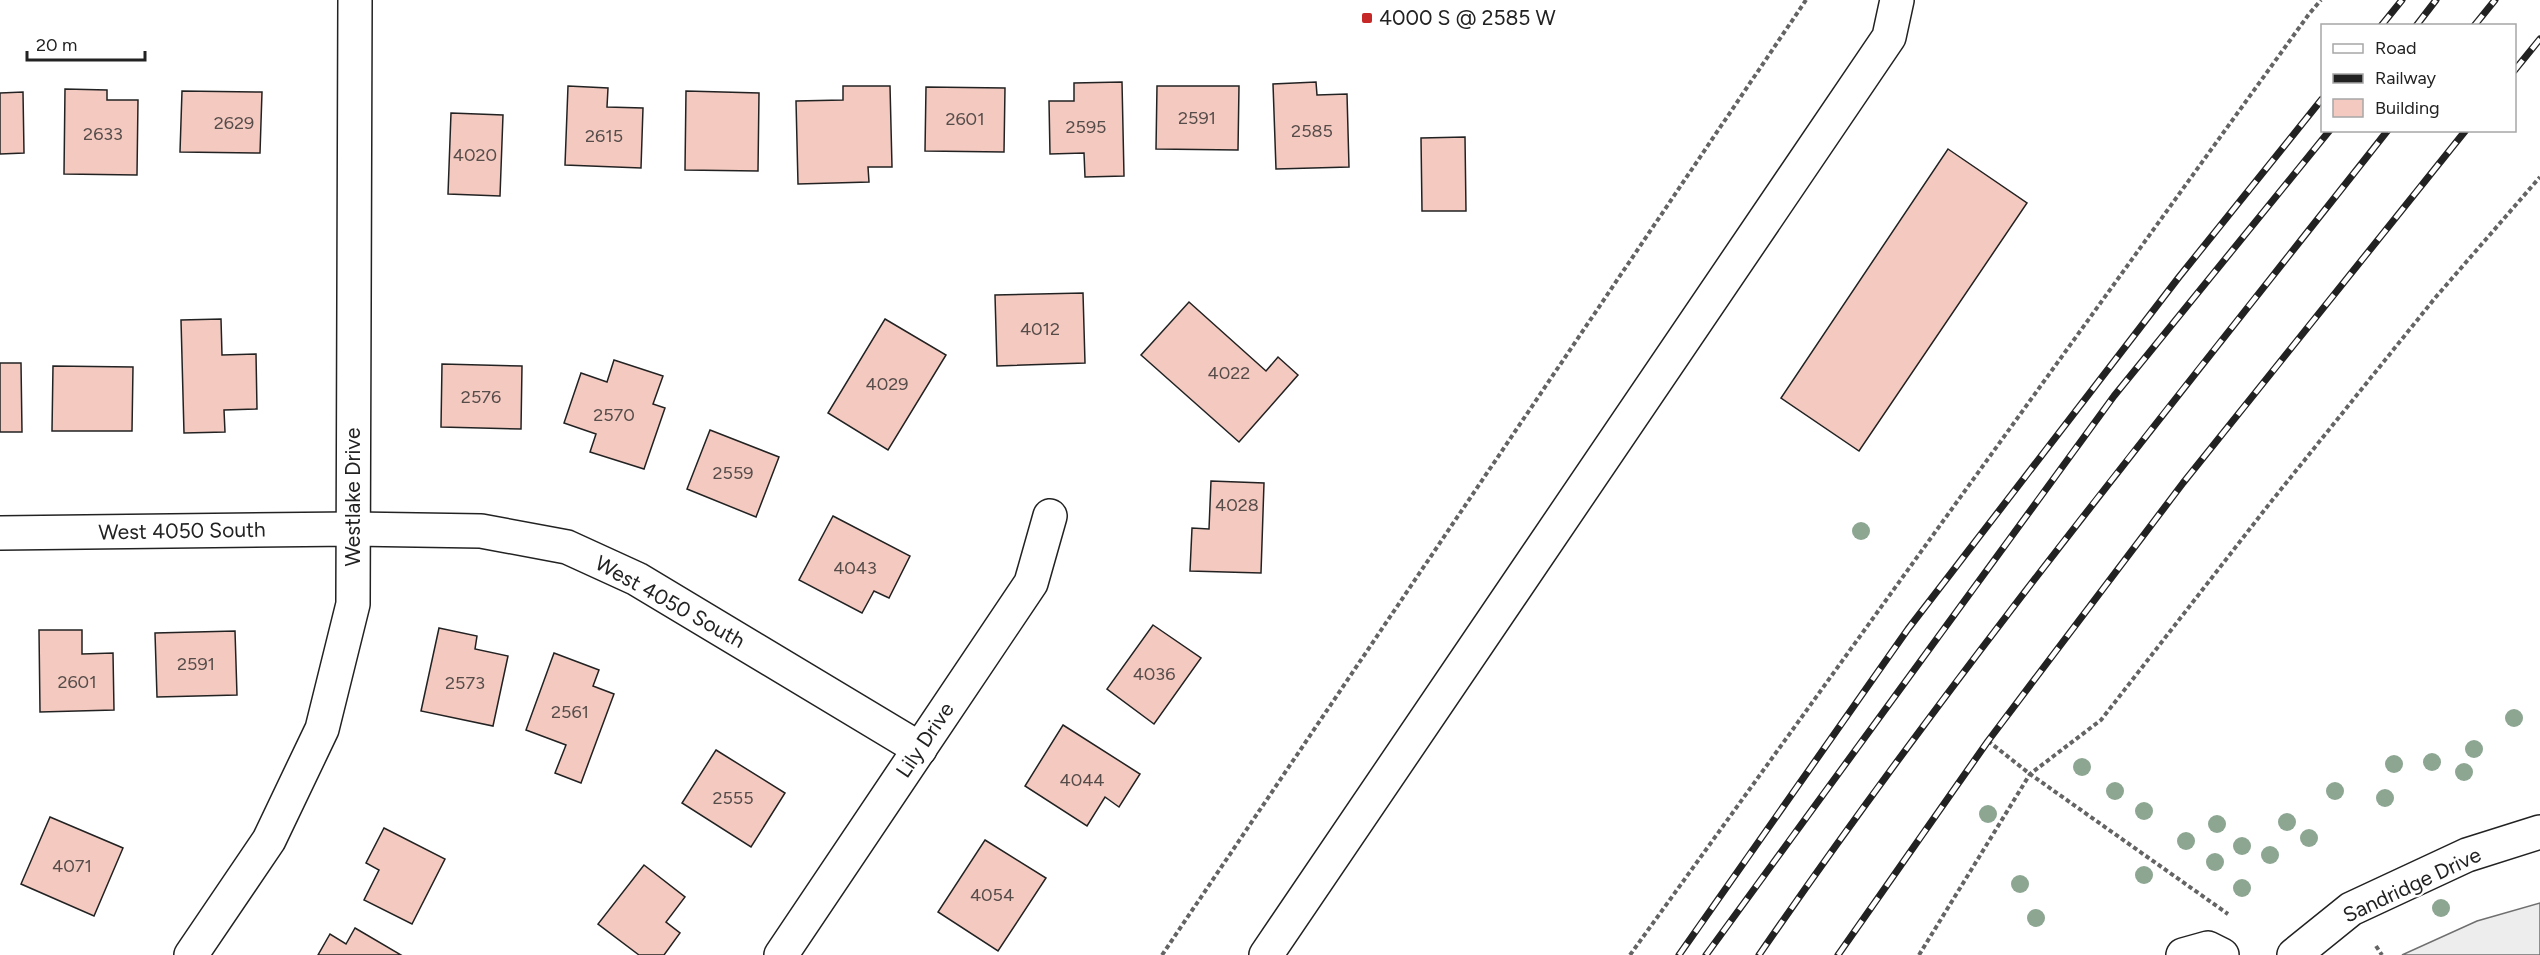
<svg xmlns="http://www.w3.org/2000/svg" width="2540" height="955" font-family="Figtree,sans-serif">
<style>
.parking{fill:#ededed;stroke:#6f6f6f;stroke-width:1.5}
.building{fill:#f3c9c0;stroke:#222;stroke-width:1.5}
.lines{fill:none;stroke-linecap:round;stroke-linejoin:round}
.minor-casing{stroke:#222;stroke-width:36}
.path{stroke:#646464;stroke-width:4;stroke-dasharray:4.5 3;stroke-linecap:butt}
.minor{stroke:#fff;stroke-width:33}
.rail-casing{stroke:#222;stroke-width:7}
.rail{stroke:#fff;stroke-width:4.5;stroke-dasharray:14;stroke-linecap:butt}
.tree{fill:#8da692}
.poi-dot{fill:#c62828;stroke:#fff;stroke-width:2}
.labels{text-anchor:middle;stroke-width:4.5;stroke-linejoin:round;paint-order:stroke}
.number-label{font-size:18px;fill:#564c4a}
.poi-label{font-size:21px;fill:#222;stroke:#fff;text-anchor:start}
.street-label{font-size:21px;fill:#222;stroke:#fff}
</style>
<rect width="100%" height="100%" fill="#fff"/>
<path class="parking" d="M2540,903V955H2402L2477,921Z"/>
<g class="building">
<path d="M1122,82L1124,176L1085,177L1084,153L1050,154L1049,101H1074V83Z"/>
<path d="M1316,82L1317,95L1347,94L1349,167L1276,169L1273,84Z"/>
<path d="M568,86L608,88L607,107L643,108L641,168L565,165Z"/>
<path d="M843,86H890L892,167H868L869,182L798,184L796,101L843,100Z"/>
<path d="M1157,86H1239L1238,150L1156,149Z"/>
<path d="M926,87L1005,88L1004,152L925,151Z"/>
<path d="M65,89L107,90V100H138L137,175L64,174Z"/>
<path d="M182,91L262,92L260,153L180,152Z"/>
<path d="M686,91L759,93L758,171L685,170Z"/>
<path d="M23,92L24,153L0,154V93Z"/>
<path d="M451,113L503,115L500,196L448,194Z"/>
<path d="M1465,137L1466,211H1422L1421,138Z"/>
<path d="M1948,149L2027,203L1859,451L1781,398Z"/>
<path d="M1083,293L1085,363L997,366L995,295Z"/>
<path d="M1189,302L1266,371L1278,357L1298,375L1239,442L1141,355Z"/>
<path d="M221,319L222,355L256,354L257,409L224,410L225,432L184,433L181,320Z"/>
<path d="M885,319L946,355L888,450L828,413Z"/>
<path d="M614,360L663,376L653,404L665,408L644,469L590,452L596,434L564,423L581,373L607,382Z"/>
<path d="M0,363H21L22,432H0Z"/>
<path d="M442,364L522,366L521,429L441,427Z"/>
<path d="M53,366L133,367L132,431H52Z"/>
<path d="M710,430L779,457L756,517L687,489Z"/>
<path d="M1211,481L1264,483L1261,573L1190,571L1192,528L1209,529Z"/>
<path d="M833,516L910,556L889,598L874,591L862,613L799,580Z"/>
<path d="M1153,625L1201,658L1154,724L1107,689Z"/>
<path d="M439,628L477,636L475,649L508,656L493,726L421,711Z"/>
<path d="M39,630H82V654L113,653L114,710L40,712Z"/>
<path d="M235,631L237,695L157,697L155,633Z"/>
<path d="M554,653L599,670L593,686L614,694L581,783L555,773L566,745L526,730Z"/>
<path d="M1063,725L1140,774L1119,807L1105,797L1087,826L1025,786Z"/>
<path d="M716,750L785,793L751,847L682,803Z"/>
<path d="M50,817L123,848L94,916L21,884Z"/>
<path d="M384,828L445,859L412,924L364,900L379,870L366,863Z"/>
<path d="M985,840L1046,878L998,951L938,912Z"/>
<path d="M644,865L685,897L666,922L680,933L664,955H639L598,924Z"/>
<path d="M355,928L401,955H318L330,934L346,944Z"/>
</g>
<g class="lines">
<defs>
<g id="minor">
<path d="M0,533L353,529L481,531L567,547L637,579L920,749"/>
<path d="M191,955L269,840L322,729L353,604L355,0"/>
<path d="M781,955L1031,583L1050,516"/>
<path d="M1266,955L1889,37L1897,0"/>
<path d="M2183,955L2208,948L2222,955"/>
<path d="M2294,955L2351,909L2467,855L2540,832"/>
</g>
</defs>
<use href="#minor" class="minor-casing"/>
<g class="path">
<path d="M1988,741L2030,774L2228,914"/>
<path d="M2376,946L2382,955"/>
<path d="M1162,955L1806,0"/>
<path d="M1630,955L2309,14L2321,0"/>
<path d="M1919,955L2030,774L2101,720L2270,503L2435,298L2540,177"/>
</g>
<use href="#minor" class="minor"/>
<defs>
<g id="rail">
<path d="M2381,26L2402,0"/>
<path d="M2416,26L2436,0"/>
<path d="M2474,26L2495,0"/>
<path d="M2514,71L2540,39"/>
<path d="M1679,955L1908,629L2179,277L2322,99"/>
<path d="M1706,955L2114,396L2330,130"/>
<path d="M1759,955C1955,670 2174,402 2388,130"/>
<path d="M1838,955L1988,741L2183,483L2466,130"/>
</g>
</defs>
<use href="#rail" class="rail-casing"/>
<use href="#rail" class="rail"/>
</g>
<g class="tree">
<circle cx="1861" cy="531" r="9"/>
<circle cx="2514" cy="718" r="9"/>
<circle cx="2474" cy="749" r="9"/>
<circle cx="2432" cy="762" r="9"/>
<circle cx="2394" cy="764" r="9"/>
<circle cx="2082" cy="767" r="9"/>
<circle cx="2464" cy="772" r="9"/>
<circle cx="2115" cy="791" r="9"/>
<circle cx="2335" cy="791" r="9"/>
<circle cx="2385" cy="798" r="9"/>
<circle cx="2144" cy="811" r="9"/>
<circle cx="1988" cy="814" r="9"/>
<circle cx="2287" cy="822" r="9"/>
<circle cx="2217" cy="824" r="9"/>
<circle cx="2309" cy="838" r="9"/>
<circle cx="2186" cy="841" r="9"/>
<circle cx="2242" cy="846" r="9"/>
<circle cx="2270" cy="855" r="9"/>
<circle cx="2215" cy="862" r="9"/>
<circle cx="2144" cy="875" r="9"/>
<circle cx="2020" cy="884" r="9"/>
<circle cx="2242" cy="888" r="9"/>
<circle cx="2441" cy="908" r="9"/>
<circle cx="2036" cy="918" r="9"/>
</g>
<rect class="poi-dot" x="1361" y="12" width="12" height="12" rx="3"/>
<g class="labels">
<g class="number-label">
<text x="1197" y="124">2591</text>
<text x="965" y="125">2601</text>
<text x="234" y="129">2629</text>
<text x="1086" y="133">2595</text>
<text x="1312" y="137">2585</text>
<text x="103" y="140">2633</text>
<text x="604" y="142">2615</text>
<text x="475" y="161">4020</text>
<text x="1040" y="335">4012</text>
<text x="1229" y="379">4022</text>
<text x="887" y="390">4029</text>
<text x="481" y="403">2576</text>
<text x="614" y="421">2570</text>
<text x="733" y="479">2559</text>
<text x="1237" y="511">4028</text>
<text x="855" y="574">4043</text>
<text x="196" y="670">2591</text>
<text x="1154" y="680">4036</text>
<text x="77" y="688">2601</text>
<text x="465" y="689">2573</text>
<text x="570" y="718">2561</text>
<text x="1082" y="786">4044</text>
<text x="733" y="804">2555</text>
<text x="72" y="872">4071</text>
<text x="992" y="901">4054</text>
</g>
<g class="poi-label">
<text x="1379" y="25">4000 S @ 2585 W</text>
</g>
<g class="street-label">
<text transform="translate(353 497) rotate(-90)" y="7">Westlake Drive</text>
<text transform="translate(182 531) rotate(-1)" y="7">West 4050 South</text>
<text transform="translate(670 602) rotate(29)" y="7">West 4050 South</text>
<text transform="translate(925 740) rotate(-56)" y="7">Lily Drive</text>
<text transform="translate(2412 885) rotate(-25)" y="7">Sandridge Drive</text>
</g>
</g>
<rect x="2321" y="24" width="195" height="108" fill="#ffffff" stroke="#a7a7a7" stroke-width="1.5"/>
<rect x="2333" y="44" width="30" height="9" fill="#ffffff" stroke="#a7a7a7" stroke-width="1.5"/>
<text x="2375" y="54" font-size="18" fill="#222222">Road</text>
<rect x="2333" y="74" width="30" height="9" fill="#222222" stroke="#a7a7a7" stroke-width="1.5"/>
<text x="2375" y="84" font-size="18" fill="#222222">Railway</text>
<rect x="2333" y="99" width="30" height="18" fill="#f3c9c0" stroke="#a7a7a7" stroke-width="1.5"/>
<text x="2375" y="114" font-size="18" fill="#222222">Building</text>
<path d="M27 51v9h118v-9" fill="none" stroke="#222222" stroke-width="3"/>
<text x="36" y="51" font-size="18" fill="#222222" stroke="#ffffff" stroke-width="4.5" paint-order="stroke">20 m</text>
</svg>
